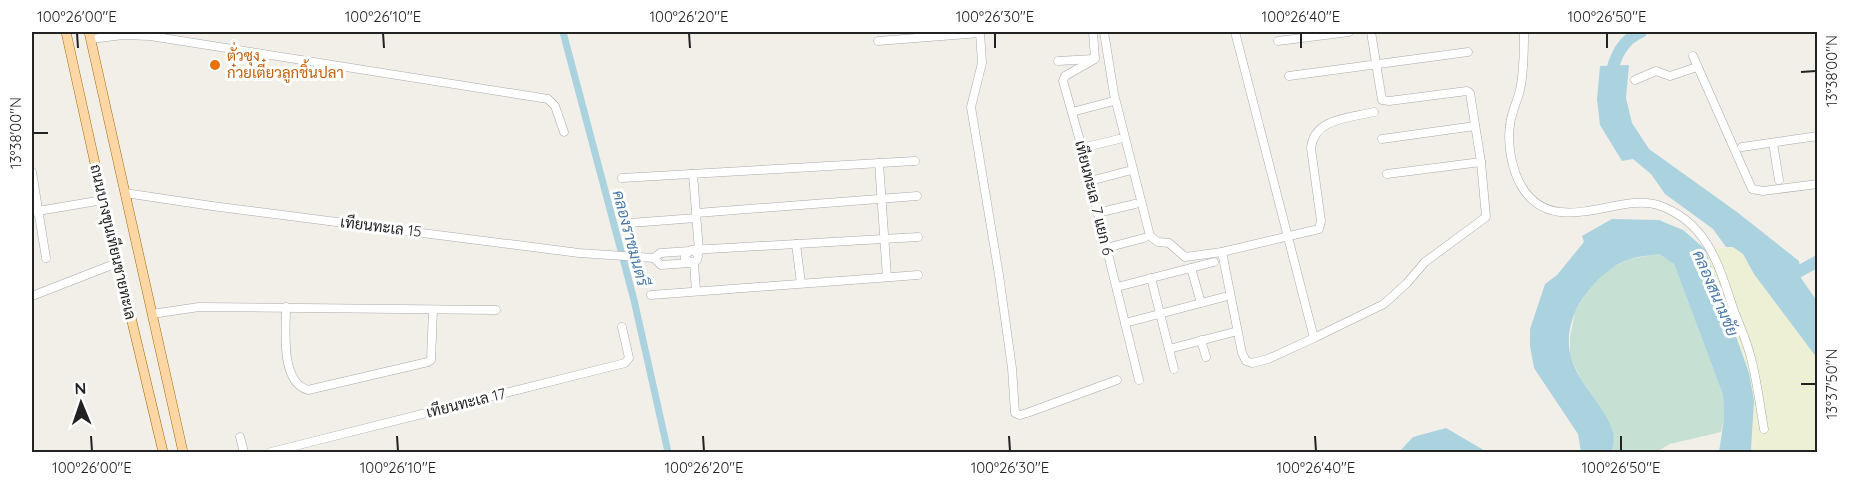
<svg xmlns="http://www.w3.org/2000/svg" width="1849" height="484" font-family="Quicksand,Sarabun,sans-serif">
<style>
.farmland{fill:#eef0d5}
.wetland{fill:#c6e0d4}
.water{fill:#aad3df}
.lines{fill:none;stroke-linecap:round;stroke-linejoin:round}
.canal{stroke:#aad3df;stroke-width:7}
.river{stroke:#aad3df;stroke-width:12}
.minor-casing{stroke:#a9a9a9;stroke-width:9}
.major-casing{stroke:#a06b00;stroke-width:10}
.minor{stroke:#fff;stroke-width:8}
.major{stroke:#fcd6a4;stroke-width:9}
.ticks{fill:none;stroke:#222;stroke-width:2}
.food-dot{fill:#e8710a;stroke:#fff;stroke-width:2}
.labels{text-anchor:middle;stroke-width:6;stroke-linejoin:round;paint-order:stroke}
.food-label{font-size:15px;fill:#c56008;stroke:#fff;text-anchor:start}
.street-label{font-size:15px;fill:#222;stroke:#fff}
.water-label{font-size:16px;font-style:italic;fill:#4a7aab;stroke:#fff}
.neatline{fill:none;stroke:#222;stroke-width:2}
.ticks-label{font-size:15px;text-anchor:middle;fill:#222}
</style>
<rect width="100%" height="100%" fill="#f2efe9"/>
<path class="farmland" d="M1733,247L1743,254L1754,274L1817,358V452H1753L1749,373L1705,249Z"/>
<path class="wetland" d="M1659,254L1674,264L1723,395L1724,419L1721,432L1670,444L1656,452H1612L1613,431L1581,379L1570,356V337L1575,312L1588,289L1606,271L1629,259Z"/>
<g class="water">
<path d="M1629,65L1626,98L1632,123L1649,149L1737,212L1799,261L1801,278L1817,301V358L1754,274L1743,254L1733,247H1726L1713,229L1665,194L1651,174L1633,159L1622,161L1600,125L1597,99L1600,66Z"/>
<path d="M1612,219L1659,220L1683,230L1705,249L1749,373L1754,401L1751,449L1753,452H1719L1724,419L1723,395L1674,264L1659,254C1649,256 1637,256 1627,260C1593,274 1560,318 1571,357C1578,383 1604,406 1612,429C1615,436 1613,446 1612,452H1581L1578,434L1534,368L1530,346V329L1545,284L1557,275L1584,242L1582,236Z"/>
<path d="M1446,428L1487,452H1399L1413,437Z"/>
</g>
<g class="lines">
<path class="canal" d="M563,32L634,300L668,452"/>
<g class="river">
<path d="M1610,81C1613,61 1621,40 1641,32"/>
<path d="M1787,278L1818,261"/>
</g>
<defs>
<g id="minor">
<path d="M980,32L982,63L971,107L999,275L1012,368L1015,413L1020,415L1027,413L1117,380"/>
<path d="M1093,32L1095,59L1065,76L1063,81L1082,148L1139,380"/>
<path d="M1104,32L1114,94L1150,236L1158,242L1169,243L1185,257L1222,252L1319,229L1321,221L1311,148C1314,118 1350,118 1374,112"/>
<path d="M1235,32L1314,338"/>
<path d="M1524,32C1524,51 1524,72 1520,90C1517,102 1511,113 1510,125C1507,144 1512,171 1522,187C1554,240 1619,192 1658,205C1708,222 1719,266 1734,311C1740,326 1747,342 1751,358C1757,381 1760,406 1764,429"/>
<path d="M91,39L123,35L150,36L548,99L555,106L564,132"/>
<path d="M878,41L980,33"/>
<path d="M1278,41L1349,32"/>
<path d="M1693,56L1752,189L1763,191L1818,184"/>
<path d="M1058,61L1093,59"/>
<path d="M1289,76L1468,52"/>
<path d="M1635,80L1656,71L1670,76L1697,67"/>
<path d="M1072,112L1110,102"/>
<path d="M1382,139L1475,126"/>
<path d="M1773,143L1779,180"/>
<path d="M1742,147L1818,136"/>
<path d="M1082,148L1119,139"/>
<path d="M879,163L887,277"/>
<path d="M32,172L46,258"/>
<path d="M693,174L699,251"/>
<path d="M1387,174L1481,162"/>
<path d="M622,178L915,161"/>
<path d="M1090,181L1128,171"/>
<path d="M125,193L212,206L579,253L654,258L660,253L690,251"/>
<path d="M32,212L103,200"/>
<path d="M697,213L917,196"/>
<path d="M1097,213L1135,204"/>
<path d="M630,223L696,218"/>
<path d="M796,244L801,283"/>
<path d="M1106,248L1144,238"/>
<path d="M695,251L698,256L697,260L692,263L685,259V255L691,250L918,237"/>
<path d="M1222,252L1242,353L1246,361L1252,363L1268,359L1314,338L1384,304L1407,283L1425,262L1486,217L1481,162L1470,93L1467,91L1389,101L1382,100L1371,32"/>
<path d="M654,258L661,265L690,263"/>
<path d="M694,263L696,291"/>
<path d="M1191,268L1201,303"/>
<path d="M1151,278L1174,369"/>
<path d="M1117,287L1214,262"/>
<path d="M651,295L918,275"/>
<path d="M32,296L117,263"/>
<path d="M286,307C286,330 280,382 308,390L428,362L431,360L433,310"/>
<path d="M152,314L199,307L496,310"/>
<path d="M1125,323L1224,297"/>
<path d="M1201,340L1206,357"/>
<path d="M1169,349L1234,332"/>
<path d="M240,437L244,452"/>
<path d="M271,452L625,363L629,358L622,327"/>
</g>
<g id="major">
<path d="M66,32L103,200L163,452"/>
<path d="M89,32L183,452"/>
</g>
</defs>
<use href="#minor" class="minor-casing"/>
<use href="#major" class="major-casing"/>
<use href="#minor" class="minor"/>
<use href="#major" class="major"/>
</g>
<path class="ticks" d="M77,33L78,48M383,33L384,48M689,33L690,48M995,33V48M1301,33V48M1607,33V48M1801,72L1816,71M33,133H48M1801,384H1816M91,436L92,451M397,436L398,451M703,436L704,451M1009,436L1010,451M1315,436L1316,451M1621,436V451"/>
<circle class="food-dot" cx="215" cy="65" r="6"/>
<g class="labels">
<g class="food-label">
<text x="227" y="61">ตั่วซุง<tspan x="227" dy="17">ก๋วยเตี๋ยวลูกชิ้นปลา</tspan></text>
</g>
<g class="street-label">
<text transform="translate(1094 198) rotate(76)" y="5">เทียนทะเล 7 แยก 6</text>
<text transform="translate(381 227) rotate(7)" y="5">เทียนทะเล 15</text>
<text transform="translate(113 242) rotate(77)" y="5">ถนนบางขุนเทียนชายทะเล</text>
<text transform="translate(466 403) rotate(-14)" y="5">เทียนทะเล 17</text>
</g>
<g class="water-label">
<text transform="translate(631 238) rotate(75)" y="6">คลองราชมนตรี</text>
<text transform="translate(1716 293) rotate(67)" y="6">คลองสนามชัย</text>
</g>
</g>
<rect width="1849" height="484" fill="none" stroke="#ffffff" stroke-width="66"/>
<g transform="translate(81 403) rotate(358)" stroke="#ffffff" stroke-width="4.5" paint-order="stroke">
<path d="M0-4.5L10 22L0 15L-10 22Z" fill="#222222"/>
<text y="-9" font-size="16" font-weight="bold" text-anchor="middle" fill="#222222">N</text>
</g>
<rect x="33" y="33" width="1783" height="418" class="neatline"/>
<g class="ticks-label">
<text x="77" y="22">100°26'00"E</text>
<text x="383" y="22">100°26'10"E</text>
<text x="689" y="22">100°26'20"E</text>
<text x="995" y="22">100°26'30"E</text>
<text x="1301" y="22">100°26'40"E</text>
<text x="1607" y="22">100°26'50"E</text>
<text transform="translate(1832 71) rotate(-90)" y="5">13°38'00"N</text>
<text transform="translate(16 133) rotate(-90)" y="5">13°38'00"N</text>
<text transform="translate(1832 384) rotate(-90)" y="5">13°37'50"N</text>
<text x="92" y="473">100°26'00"E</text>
<text x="398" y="473">100°26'10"E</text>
<text x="704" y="473">100°26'20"E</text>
<text x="1010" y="473">100°26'30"E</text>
<text x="1316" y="473">100°26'40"E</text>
<text x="1621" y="473">100°26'50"E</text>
</g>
</svg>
